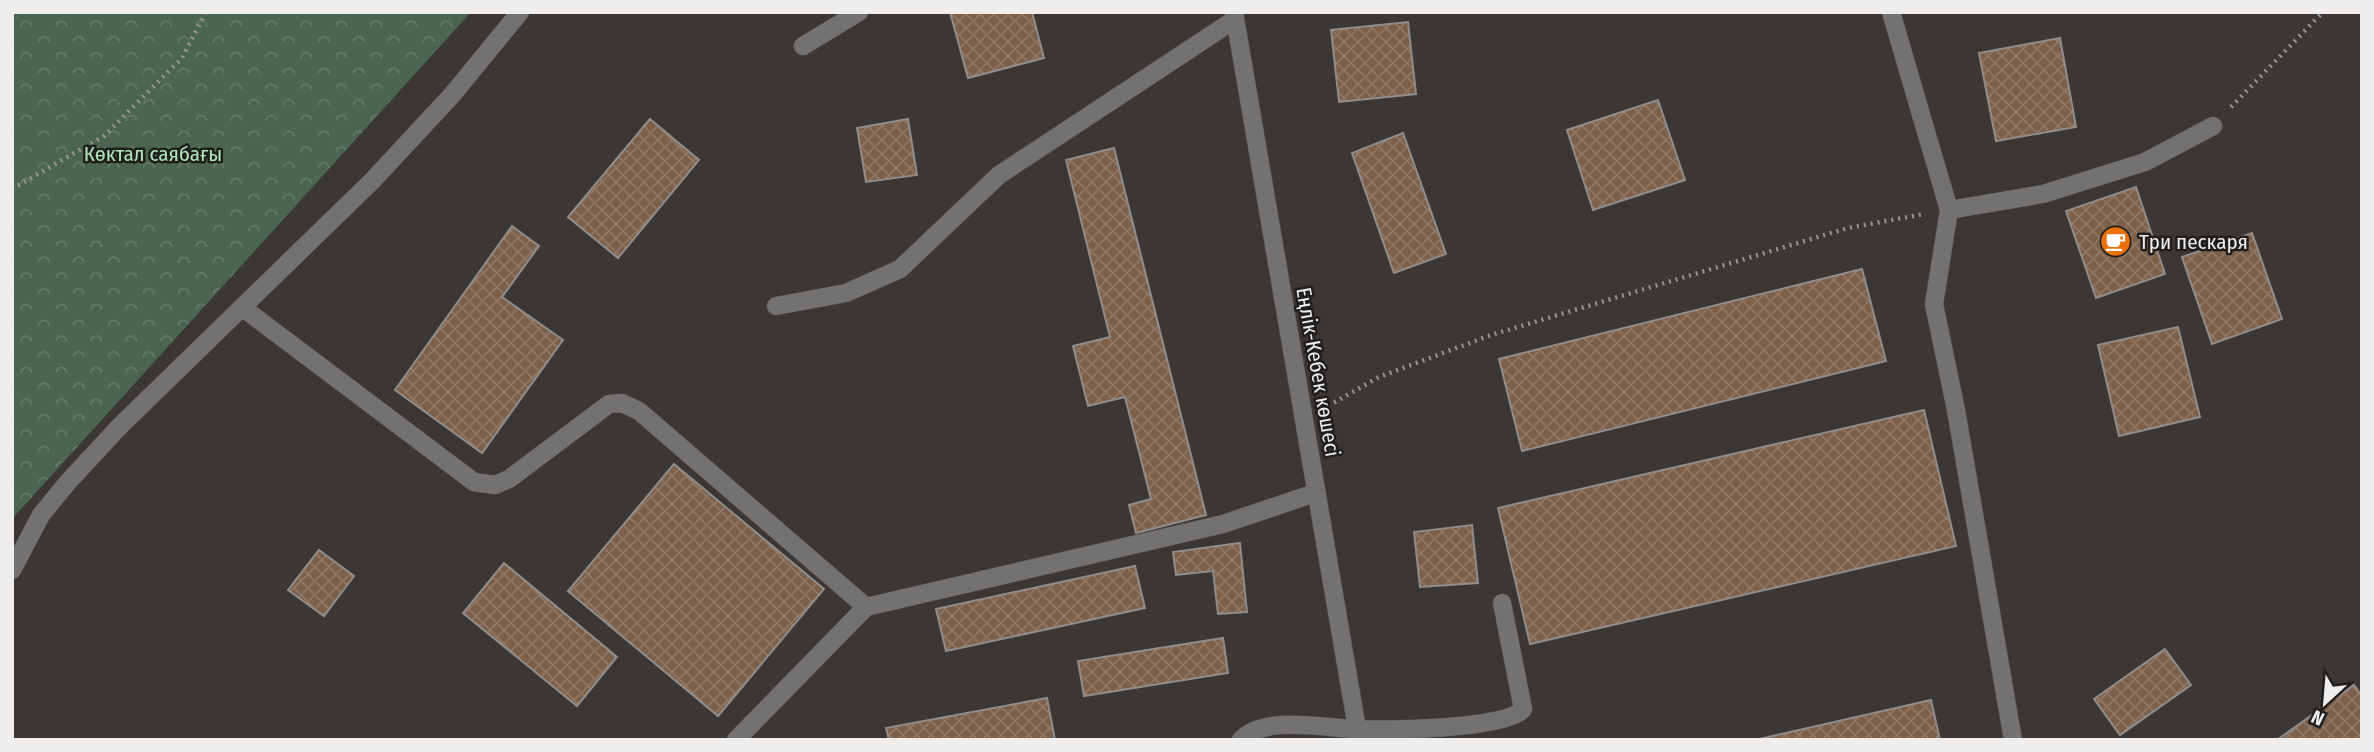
<svg xmlns="http://www.w3.org/2000/svg" width="2374" height="752" font-family="'Fira Sans Condensed',sans-serif">
<style>
.forest{fill:url(#forest-crowns)}
.building{fill:url(#building-cross-hatch);stroke:#918d8a;stroke-width:2}
.lines{fill:none;stroke-linecap:round;stroke-linejoin:round}
.service-casing{stroke:#575452;stroke-width:19}
.minor-casing{stroke:#575452;stroke-width:19}
.path{stroke:#989594;stroke-width:4.5;stroke-dasharray:2 5;stroke-linecap:butt}
.service{stroke:#747271;stroke-width:18}
.minor{stroke:#747271;stroke-width:18}
.labels{text-anchor:middle;stroke-width:5;stroke-linejoin:round;paint-order:stroke}
.park-label{font-size:21px;fill:#aee5bc;stroke:#201f1e}
.poi-label{font-size:21px;fill:#f0eeed;stroke:#201f1e;text-anchor:start}
.street-label{font-size:21px;fill:#f0eeed;stroke:#201f1e}
</style>
<defs>
<pattern id="forest-crowns" width="20" height="18" patternUnits="userSpaceOnUse" patternTransform="scale(1.75)"><rect width="20" height="18" fill="#4a6551"/><path d="M2 6a3 3 0 1 1 6 0M12 15a3 3 0 1 1 6 0" fill="none" stroke="#647b6a"/></pattern>
<pattern id="building-cross-hatch" width="8" height="8" patternUnits="userSpaceOnUse" patternTransform="scale(1.75)"><rect width="8" height="8" fill="#7d604a"/><path d="M0 0l8 8M0 8l8-8" fill="none" stroke="#907764"/></pattern>
</defs>
<rect width="100%" height="100%" fill="#3a3735"/>
<path class="forest" d="M12,12H471L12,519Z"/>
<g class="building">
<path d="M950,12H1032L1044,58L968,78Z"/>
<path d="M1408,22L1416,94L1339,102L1331,30Z"/>
<path d="M2060,38L2076,127L1996,141L1979,53Z"/>
<path d="M1658,100L1685,180L1593,210L1567,130Z"/>
<path d="M650,119L699,160L618,258L568,217Z"/>
<path d="M908,119L917,175L866,182L857,128Z"/>
<path d="M1403,133L1446,254L1394,273L1352,153Z"/>
<path d="M1114,148L1206,515L1136,533L1129,505L1151,499L1125,397L1088,406L1073,346L1110,337L1066,160Z"/>
<path d="M2136,187L2165,274L2096,298L2066,211Z"/>
<path d="M512,226L539,246L502,297L563,340L482,453L395,390Z"/>
<path d="M2252,233L2282,319L2212,344L2182,257Z"/>
<path d="M1862,269L1886,361L1522,451L1499,359Z"/>
<path d="M2178,327L2200,417L2119,436L2098,345Z"/>
<path d="M1924,410L1956,546L1530,644L1498,508Z"/>
<path d="M674,464L824,589L718,716L568,591Z"/>
<path d="M1472,525L1478,583L1420,587L1414,532Z"/>
<path d="M1240,543L1247,612L1218,614L1213,571L1176,575L1173,552Z"/>
<path d="M319,550L354,576L324,616L288,590Z"/>
<path d="M504,563L617,657L577,706L463,613Z"/>
<path d="M1135,566L1145,608L946,651L936,609Z"/>
<path d="M1223,638L1228,673L1084,696L1078,661Z"/>
<path d="M2165,649L2191,685L2120,735L2094,699Z"/>
<path d="M2354,685L2362,696V740H2277Z"/>
<path d="M1047,698L1055,740H889L886,728Z"/>
<path d="M1931,700L1940,740H1755Z"/>
</g>
<g class="lines">
<defs>
<g id="service">
<path d="M1891,12L1949,210L1934,304L1956,410L2013,740"/>
<path d="M803,46L859,12"/>
<path d="M1949,210L2043,194L2145,162L2213,126"/>
<path d="M776,306L846,293L900,269L999,175L1234,20"/>
<path d="M243,308L474,482L495,485L509,479L609,404L622,403L639,411L866,607"/>
<path d="M12,570L41,515L68,482L120,426L372,181L452,95L520,12"/>
<path d="M736,740L866,607L1223,524L1315,493"/>
<path d="M1241,740C1263,715 1325,728 1355,729C1382,731 1511,729 1523,709L1502,603"/>
</g>
<path id="minor" d="M1234,12L1359,740"/>
</defs>
<use href="#service" class="service-casing"/>
<use href="#minor" class="minor-casing"/>
<g class="path">
<path d="M2231,107L2323,12"/>
<path d="M12,189L104,136L182,58L206,12"/>
<path d="M1328,406L1379,377L1491,335L1848,228L1924,214"/>
</g>
<use href="#service" class="service"/>
<use href="#minor" class="minor"/>
</g>
<defs>
<symbol id="cafe-disc" viewBox="-11 -11 22 22"><circle r="9.5" fill="#e8710a" stroke="#201f1e"/><path d="M-5.5-4.5H6V0H3Q3 3.5 0 3.5H-2.5Q-5.5 3.5-5.5 0ZM3-3.2v2h1.7v-2ZM-6 4.5H4V6H-6Z" fill="#fff"/></symbol>
</defs>
<g fill-rule="evenodd">
<use href="#cafe-disc" x="2098" y="224" width="35" height="35"/>
</g>
<g class="labels">
<g class="park-label">
<text x="153" y="161">Көктал саябағы</text>
</g>
<g class="poi-label">
<text x="2139" y="249">Три пескаря</text>
</g>
<g class="street-label">
<text transform="translate(1318 372) rotate(80)" y="7">Еңлік-Кебек көшесі</text>
</g>
</g>
<rect width="2374" height="752" fill="none" stroke="#f0eeed" stroke-width="28"/>
<g transform="translate(2325 703) rotate(206)" stroke="#201f1e" stroke-width="5" paint-order="stroke">
<path d="M0-5L12 26L0 18L-12 26Z" fill="#f0eeed"/>
<text y="-10" font-size="19" font-weight="bold" text-anchor="middle" fill="#f0eeed">N</text>
</g>
</svg>
